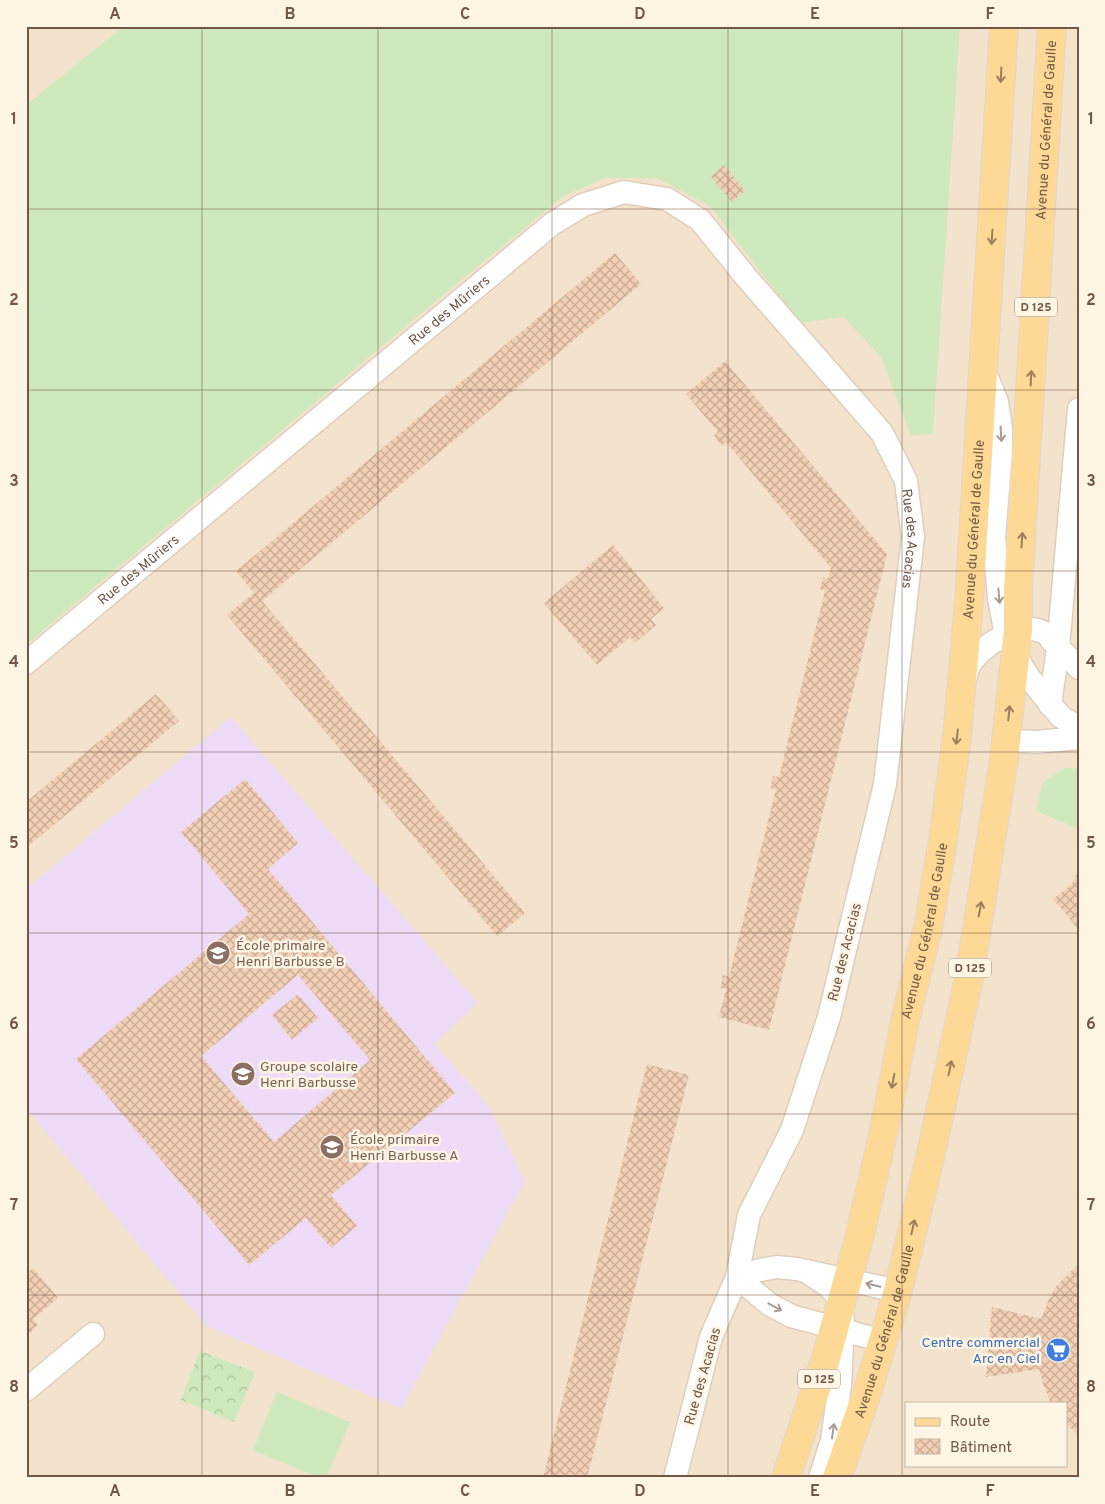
<svg xmlns="http://www.w3.org/2000/svg" width="1105" height="1504" font-family="Overpass,sans-serif">
<style>
.residential{fill:#f4e3cc;fill-rule:evenodd}
.education{fill:#eedbf8}
.grass{fill:#cee9bd}
.park{fill:url(#park-crowns)}
.building{fill:url(#building-cross-hatch);fill-rule:evenodd}
.lines{fill:none;stroke-linecap:round;stroke-linejoin:round}
.street-casing{stroke:#e0cdba;stroke-width:25}
.primary-casing{stroke:#ddd7d3;stroke-width:30}
.street{stroke:#fff;stroke-width:22}
.primary{stroke:#fdd995;stroke-width:28}
.oneway{stroke:#9c7e5e}
.oneway2{stroke:#aa9a90}
.grid{fill:none;stroke:#725746;stroke-width:1;stroke-opacity:0.55}
.labels{text-anchor:middle;stroke-width:5;stroke-linejoin:round;paint-order:stroke}
.shield{fill:#fff5e4;stroke:#9c8675;stroke-width:1}
.shield-label{font-size:12px;font-weight:bold;fill:#725746}
.street-label{font-size:14px;fill:#725746;stroke:#fff5e4}
.education-label{font-size:14px;fill:#785e54;stroke:#fff5e4;text-anchor:start}
.shop-label{font-size:14px;fill:#366cbe;stroke:#fff5e4;text-anchor:end}
.neatline{fill:none;stroke:#725746;stroke-width:2}
.grid-label{font-size:16px;text-anchor:middle;font-weight:bold;fill:#725746}
</style>
<defs>
<pattern id="park-crowns" width="20" height="18" patternUnits="userSpaceOnUse" patternTransform="scale(1.25)"><rect width="20" height="18" fill="#cee9bd"/><path d="M2 6a3 3 0 1 1 6 0M12 15a3 3 0 1 1 6 0" fill="none" stroke="#acc09b"/></pattern>
<pattern id="building-cross-hatch" width="8" height="8" patternUnits="userSpaceOnUse" patternTransform="scale(1.25)"><rect width="8" height="8" fill="#f2cfb5"/><path d="M0 0l8 8M0 8l8-8" fill="none" stroke="#c8ab95"/></pattern>
</defs>
<rect width="100%" height="100%" fill="#fcf1de"/>
<path class="residential" d="M26,26H1079V1478H26ZM906,1403H1066V1465H906Z"/>
<path class="education" d="M231,717L478,1003L434,1044L488,1105L525,1181L401,1409L206,1326L26,1108V889Z"/>
<g class="grass">
<path d="M124,26H960L933,434L911,435L881,357L844,317L800,323L710,206L657,178H605L564,196L448,291L26,645V105Z"/>
<path d="M1065,768L1079,769V829L1036,811L1043,782Z"/>
<path d="M277,1392L350,1422L326,1478H320L253,1450Z"/>
</g>
<path class="park" d="M200,1351L255,1372L234,1422L181,1400Z"/>
<g class="building">
<path d="M724,165L745,191L732,202L711,177Z"/>
<path d="M615,253L641,284L262,601L525,913L497,936L227,615L254,593L236,571Z"/>
<path d="M725,361L887,554L769,1030L719,1017L726,989L720,988L723,975L729,977L776,789L770,788L773,776L779,777L825,591L820,589L823,577L828,579L831,568L726,442L722,446L714,436L718,432L686,394Z"/>
<path d="M613,545L664,608L651,619L656,625L635,643L630,637L597,665L544,603Z"/>
<path d="M156,694L179,721L26,848V802Z"/>
<path d="M245,779L298,843L268,869L455,1093L331,1195L357,1226L331,1248L306,1218L249,1265L76,1059L249,914L181,832ZM298,975L370,1060L274,1142L201,1056Z"/>
<path d="M1079,869V930L1053,899L1072,884Z"/>
<path d="M298,994L318,1018L292,1040L272,1015Z"/>
<path d="M647,1064L689,1075L587,1478H543Z"/>
<path d="M1079,1264V1435L1066,1424V1403H1051L1043,1384L1039,1369L986,1377L992,1307L1041,1319L1049,1299L1057,1285Z"/>
<path d="M33,1268L58,1298L33,1319L38,1325L29,1334L26,1330V1274Z"/>
</g>
<g class="lines">
<defs>
<g id="street">
<path d="M984,370L997,402L1001,428V451L994,538L999,598L1006,635L1023,668L1031,680L1060,716L1079,728"/>
<path d="M1051,640L1079,668"/>
<path id="s1" d="M26,663L552,224L583,205L624,192L667,199L700,220L746,277L882,433L906,481L913,537L885,784L829,1017L792,1130L749,1215L737,1277L711,1337L675,1478"/>
<path d="M964,682C966,677 967,671 969,666C981,645 1019,621 1043,632"/>
<path d="M1050,705L1058,648L1079,409"/>
<path d="M1006,741L1037,742L1079,738"/>
<path d="M806,1271L827,1285L835,1293L841,1304L843,1323L840,1385L832,1440L820,1478"/>
<path d="M737,1277L760,1270L777,1267L797,1269L898,1291"/>
<path d="M737,1277L769,1304L791,1316L883,1341"/>
<path d="M26,1390L93,1334"/>
</g>
<g id="primary">
<path id="s2" d="M786,1478L826,1358L859,1239L884,1130L906,1016L928,928L943,840L957,736L969,602L1004,26"/>
<path id="s3" d="M837,1478L867,1393L898,1291L932,1149L969,978L1004,759L1018,630V589L1052,26"/>
</g>
</defs>
<use href="#street" class="street-casing"/>
<use href="#primary" class="primary-casing"/>
<use href="#street" class="street"/>
<use href="#primary" class="primary"/>
</g>
<defs><path id="oneway-shaft" d="M-6 0H5M1.5-3L5.5 0L1.5 3" fill="none" stroke-width="1.6" stroke-linecap="round" stroke-linejoin="round" transform="scale(1.25)"/></defs>
<g class="oneway">
<use href="#oneway-shaft" transform="translate(1001 75) rotate(93)"/>
<use href="#oneway-shaft" transform="translate(992 237) rotate(93)"/>
<use href="#oneway-shaft" transform="translate(1031 378) rotate(-87)"/>
<use href="#oneway-shaft" transform="translate(1022 540) rotate(-86)"/>
<use href="#oneway-shaft" transform="translate(1009 713) rotate(-84)"/>
<use href="#oneway-shaft" transform="translate(957 737) rotate(97)"/>
<use href="#oneway-shaft" transform="translate(980 909) rotate(-80)"/>
<use href="#oneway-shaft" transform="translate(950 1068) rotate(-78)"/>
<use href="#oneway-shaft" transform="translate(893 1081) rotate(101)"/>
<use href="#oneway-shaft" transform="translate(913 1227) rotate(-77)"/>
</g>
<g class="oneway2">
<use href="#oneway-shaft" transform="translate(1001 434) rotate(87)"/>
<use href="#oneway-shaft" transform="translate(999 596) rotate(85)"/>
<use href="#oneway-shaft" transform="translate(873 1285) rotate(-167)"/>
<use href="#oneway-shaft" transform="translate(775 1307) rotate(29)"/>
<use href="#oneway-shaft" transform="translate(833 1431) rotate(-82)"/>
</g>
<path class="grid" d="M202,26V1478M378,26V1478M552,26V1478M728,26V1478M902,26V1478M26,209H1079M26,390H1079M26,571H1079M26,752H1079M26,933H1079M26,1114H1079M26,1295H1079"/>
<defs>
<symbol id="school-disc" viewBox="-11 -11 22 22"><circle r="9.5" fill="#8d6e63" stroke="#fff5e4"/><path d="M0-5L7-2L0 1L-7-2ZM-4 1L0 2.5L4 1V4Q0 6-4 4Z" fill="#fff"/></symbol>
<symbol id="supermarket-disc" viewBox="-11 -11 22 22"><circle r="9.5" fill="#3f7fe0" stroke="#fff5e4"/><path d="M-6-5.5h2.5l.6 2H6L4.5 2H-2.5L-4.4-4H-6ZM-1.5 3.2a1.3 1.3 0 1 0 .1 0ZM3 3.2a1.3 1.3 0 1 0 .1 0Z" fill="#fff"/></symbol>
</defs>
<g fill-rule="evenodd">
<use href="#school-disc" x="204" y="939" width="28" height="28"/>
<use href="#school-disc" x="229" y="1060" width="28" height="28"/>
<use href="#school-disc" x="318" y="1133" width="28" height="28"/>
<use href="#supermarket-disc" x="1044" y="1336" width="28" height="28"/>
</g>
<g class="labels">
<g class="shield">
<rect x="1015" y="297.5" width="42" height="19" rx="4"/>
<rect x="949" y="958.5" width="42" height="19" rx="4"/>
<rect x="798" y="1369.5" width="42" height="19" rx="4"/>
</g>
<g class="shield-label">
<text x="1036" y="311">D 125</text>
<text x="970" y="972">D 125</text>
<text x="819" y="1383">D 125</text>
</g>
<g class="street-label">
<text dy="5" stroke="none"><textPath href="#s3" startOffset="1370">Avenue du Général de Gaulle</textPath></text>
<text dy="5" stroke="none"><textPath href="#s1" startOffset="551">Rue des Mûriers</textPath></text>
<text dy="5" stroke="none"><textPath href="#s2" startOffset="970">Avenue du Général de Gaulle</textPath></text>
<text dy="5" stroke="none"><textPath href="#s1" startOffset="1239">Rue des Acacias</textPath></text>
<text dy="5" stroke="none"><textPath href="#s1" startOffset="146">Rue des Mûriers</textPath></text>
<text dy="5" stroke="none"><textPath href="#s2" startOffset="565">Avenue du Général de Gaulle</textPath></text>
<text transform="translate(844 952) rotate(-76)" y="5">Rue des Acacias</text>
<text dy="5" stroke="none"><textPath href="#s3" startOffset="154">Avenue du Général de Gaulle</textPath></text>
<text transform="translate(702 1376) rotate(-74)" y="5">Rue des Acacias</text>
</g>
<g class="education-label">
<text x="236" y="950">École primaire<tspan x="236" dy="16">Henri Barbusse B</tspan></text>
<text x="260" y="1071">Groupe scolaire<tspan x="260" dy="16">Henri Barbusse</tspan></text>
<text x="350" y="1144">École primaire<tspan x="350" dy="16">Henri Barbusse A</tspan></text>
</g>
<g class="shop-label">
<text x="1040" y="1347">Centre commercial<tspan x="1040" dy="16">Arc en Ciel</tspan></text>
</g>
</g>
<rect width="1105" height="1504" fill="none" stroke="#fff5e4" stroke-width="55"/>
<rect x="905" y="1402" width="162" height="65" fill="#fff5e4" stroke="#c7b6a5"/>
<rect x="915" y="1418" width="25" height="8" fill="#fdd995" stroke="#c7b6a5"/>
<text x="950" y="1426" font-size="15" fill="#725746">Route</text>
<rect x="915" y="1439" width="25" height="15" fill="url(#building-cross-hatch)" stroke="#c7b6a5"/>
<text x="950" y="1452" font-size="15" fill="#725746">Bâtiment</text>
<rect x="28" y="28" width="1050" height="1448" class="neatline"/>
<g class="grid-label">
<text x="115" y="19">A</text>
<text x="290" y="19">B</text>
<text x="465" y="19">C</text>
<text x="640" y="19">D</text>
<text x="815" y="19">E</text>
<text x="990" y="19">F</text>
<text x="14" y="124">1</text>
<text x="1091" y="124">1</text>
<text x="14" y="305">2</text>
<text x="1091" y="305">2</text>
<text x="14" y="486">3</text>
<text x="1091" y="486">3</text>
<text x="14" y="667">4</text>
<text x="1091" y="667">4</text>
<text x="14" y="848">5</text>
<text x="1091" y="848">5</text>
<text x="14" y="1029">6</text>
<text x="1091" y="1029">6</text>
<text x="14" y="1210">7</text>
<text x="1091" y="1210">7</text>
<text x="14" y="1392">8</text>
<text x="1091" y="1392">8</text>
<text x="115" y="1496">A</text>
<text x="290" y="1496">B</text>
<text x="465" y="1496">C</text>
<text x="640" y="1496">D</text>
<text x="815" y="1496">E</text>
<text x="990" y="1496">F</text>
</g>
</svg>
